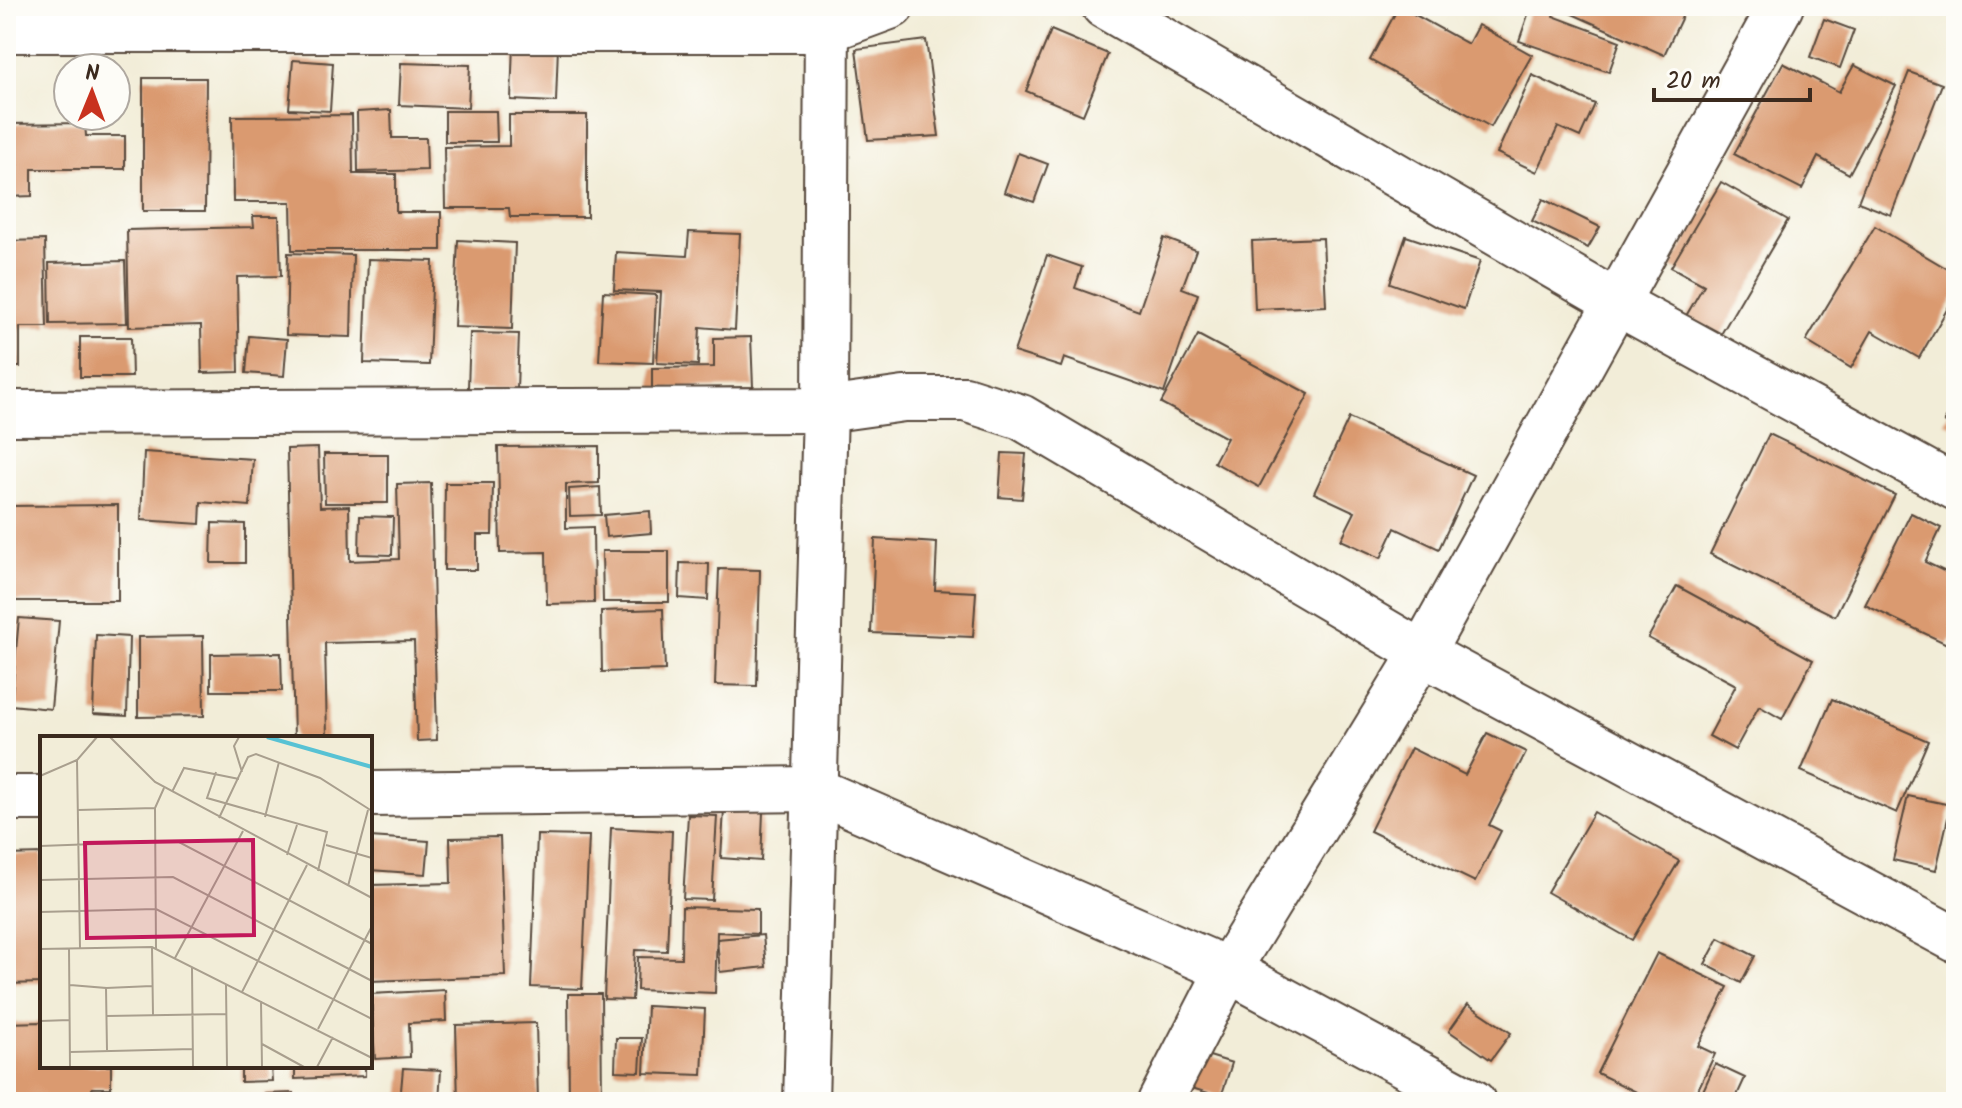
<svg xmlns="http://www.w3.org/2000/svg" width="1962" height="1108" font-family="Kalam,sans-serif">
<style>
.building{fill:#da9a70}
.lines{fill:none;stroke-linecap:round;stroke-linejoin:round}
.minor-casing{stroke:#56473a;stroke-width:48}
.minor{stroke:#fff;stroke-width:44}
.inset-river{fill:none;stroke:#58c2d4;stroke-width:4}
.inset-road{fill:none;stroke:#a99f8e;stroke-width:2}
.view{fill:#c2185b;fill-opacity:0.15;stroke:#c2185b;stroke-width:4}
.inset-edge{fill:none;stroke:#3b2a1e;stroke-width:4}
</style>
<rect width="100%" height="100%" fill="#fdfcf7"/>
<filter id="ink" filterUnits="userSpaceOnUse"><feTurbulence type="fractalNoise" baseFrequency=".0125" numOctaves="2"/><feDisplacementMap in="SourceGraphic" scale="16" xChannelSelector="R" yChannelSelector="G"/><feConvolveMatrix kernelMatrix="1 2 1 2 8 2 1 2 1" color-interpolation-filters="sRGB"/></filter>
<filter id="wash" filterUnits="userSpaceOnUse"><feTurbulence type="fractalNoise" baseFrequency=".006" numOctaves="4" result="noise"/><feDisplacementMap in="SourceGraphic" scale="32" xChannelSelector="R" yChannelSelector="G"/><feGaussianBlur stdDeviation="1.8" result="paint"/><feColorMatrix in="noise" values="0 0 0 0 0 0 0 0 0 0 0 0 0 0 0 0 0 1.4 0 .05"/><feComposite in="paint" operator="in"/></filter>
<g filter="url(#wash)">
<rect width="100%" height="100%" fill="#f2edd8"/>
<g id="blocks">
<g class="building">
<path d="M1399,6L1468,44L1478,25L1532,55L1491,127L1370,60Z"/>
<path d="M1531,6H1556L1553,16L1620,41L1609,72L1519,41Z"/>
<path d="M1573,6H1687L1664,55L1570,13Z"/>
<path d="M1824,19L1854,30L1840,68L1810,57Z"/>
<path d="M1051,30L1108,54L1083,115L1026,91Z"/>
<path d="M926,40L939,136L868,140L856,49Z"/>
<path d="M513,43L558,46L556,102L511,100Z"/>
<path d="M293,60L333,63L330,111L289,109Z"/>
<path d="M401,63L470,65L468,108L399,105Z"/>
<path d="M1783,63L1839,92L1854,65L1896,86L1849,174L1818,157L1802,189L1734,154Z"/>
<path d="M1909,72L1942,84L1891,215L1858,202Z"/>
<path d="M1532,75L1595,104L1580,137L1558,127L1537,172L1497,153Z"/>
<path d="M143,78H206L205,211H143Z"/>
<path d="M391,110L392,138H426L427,170L358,172L357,112Z"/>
<path d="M445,111H496L497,142H445Z"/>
<path d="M352,115L353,174H396V212H441V250H292L291,202H233L232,116Z"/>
<path d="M509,115H587V217H510L509,208H445L444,147L509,146Z"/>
<path d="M85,123L86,136H125V169H32V196L6,197V124Z"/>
<path d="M1018,153L1048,164L1034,202L1004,192Z"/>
<path d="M1721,182L1788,220L1720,336L1686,316L1704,285L1671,267Z"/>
<path d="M1543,199L1600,227L1588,248L1532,221Z"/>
<path d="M253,216H279L281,276L237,277L239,372L202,373L201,325L129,327L127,230L254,227Z"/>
<path d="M1875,226L1956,274V294L1919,358L1872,331L1851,368L1806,341Z"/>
<path d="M689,232L740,234L735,330L700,327L698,365L657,363L661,292L614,290L616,252L687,256Z"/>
<path d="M1406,236L1480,261L1464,309L1390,283Z"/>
<path d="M1164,238L1196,250L1182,288L1198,294L1164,393L1064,358L1061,367L1014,352L1047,255L1082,267L1075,288L1139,311Z"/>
<path d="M1323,238L1326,306L1255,309L1252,241Z"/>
<path d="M45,240L47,327H20V367H6V241Z"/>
<path d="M458,240L515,243L512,329L454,327Z"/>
<path d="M288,253L353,255L351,337L286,335Z"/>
<path d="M368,259L433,261L429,365L364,363Z"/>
<path d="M125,261L127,323L50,324L49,263Z"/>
<path d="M603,292L656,295L653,363L599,361Z"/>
<path d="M470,333L519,334L517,389L468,388Z"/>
<path d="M1198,335L1309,394L1259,487L1214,462L1227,438L1161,403Z"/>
<path d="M249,336L287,339L284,376L246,373Z"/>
<path d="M80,337H131L132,377H80Z"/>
<path d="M751,337L753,387L652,389V368L714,367V338Z"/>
<path d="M1956,398V428L1944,422Z"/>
<path d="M1349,418L1473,475L1439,549L1395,528L1381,558L1341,540L1355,512L1314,493Z"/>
<path d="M1769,434L1895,495L1835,616L1710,554Z"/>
<path d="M599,446V483L566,484V528L593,527L594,603L547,604L546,552L500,553L498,447Z"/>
<path d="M318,448L320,507L349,506L350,561L399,559L397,484L431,483L437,740L417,741L414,641L325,643L327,738H294L287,449Z"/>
<path d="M144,452L253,459L250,506L201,502L200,524L141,520Z"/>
<path d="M1002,453L1026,454L1022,499L999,497Z"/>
<path d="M324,454H388V503H325Z"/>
<path d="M445,483H493L492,535H477V570H444Z"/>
<path d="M600,487L601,515L570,516L569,489Z"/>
<path d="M118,505V601H6V506Z"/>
<path d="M650,511L651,533L606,537L604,515Z"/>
<path d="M1911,513L1941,528L1925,562L1956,577V632L1949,645L1865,605Z"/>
<path d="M360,516L393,517L392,555L359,554Z"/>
<path d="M212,523L245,524V563H211Z"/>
<path d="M875,539L937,543L935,590L976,592L973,637L871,633Z"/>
<path d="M602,551H669V602H603Z"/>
<path d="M680,563L709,564L708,600L679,598Z"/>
<path d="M719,569L760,570L757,686L715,685Z"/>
<path d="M1677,586L1813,660L1782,719L1759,706L1735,750L1709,736L1736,685L1648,638Z"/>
<path d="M663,609L665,670L602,672L601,611Z"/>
<path d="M19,618L59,621L51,709L11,705Z"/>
<path d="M96,635L129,637L127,716L93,714Z"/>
<path d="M203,636L204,716L138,717V637Z"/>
<path d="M281,653L282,691H211V654Z"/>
<path d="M6,669H9L12,752H6Z"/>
<path d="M1832,699L1928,741L1897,813L1801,771Z"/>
<path d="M1487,733L1526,752L1489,825L1501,831L1475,882L1370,831L1411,748L1465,775Z"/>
<path d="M1908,796L1951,805L1936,870L1893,860Z"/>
<path d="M724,810L763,812L761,861L721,858Z"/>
<path d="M1594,812L1679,861L1632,940L1547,892Z"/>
<path d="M688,815L717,816L712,900L683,899Z"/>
<path d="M611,828L672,831L667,951L635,950L632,1000L604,999Z"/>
<path d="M537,835L589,836L582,989L531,987Z"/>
<path d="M370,837L429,841L426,874L370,870Z"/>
<path d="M500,837L505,976L370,981V885L451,883L450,838Z"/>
<path d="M42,854V983L6,984V855Z"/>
<path d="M682,907L758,909V934L717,932L715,993L637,990L638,957L681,958Z"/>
<path d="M763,935L766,967L720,972L717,939Z"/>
<path d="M1719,938L1755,956L1741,983L1705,964Z"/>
<path d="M1657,953L1728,987L1698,1046L1715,1054L1692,1102H1657L1597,1073Z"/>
<path d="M445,990L446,1021L409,1023L410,1057L375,1059L371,994Z"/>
<path d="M568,994H601L602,1102H569Z"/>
<path d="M1468,1004L1511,1033L1491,1060L1449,1031Z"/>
<path d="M647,1006L705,1009L702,1075L644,1073Z"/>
<path d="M42,1022V1066H111V1088H92L93,1102H6V1023Z"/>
<path d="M536,1023L538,1102H458L456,1025Z"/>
<path d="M616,1038H642L640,1072L615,1071Z"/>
<path d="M1190,1050L1232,1063L1221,1097L1179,1084Z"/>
<path d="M1715,1064L1745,1078L1734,1102H1698Z"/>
<path d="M241,1066H271L272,1081L241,1082Z"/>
<path d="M295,1066H365V1076L295,1079Z"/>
<path d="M403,1068L441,1070L439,1102H400Z"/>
<path d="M294,1093V1102H265V1094Z"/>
</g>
</g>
</g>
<g filter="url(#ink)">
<use href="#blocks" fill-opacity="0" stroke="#56473a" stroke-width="2"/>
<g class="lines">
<defs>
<g id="minor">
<path d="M1104,6L1617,303L1956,488"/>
<path d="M6,30H827L892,6"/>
<path d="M6,413L825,410L904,399H965L1021,417L1422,653L1956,940"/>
<path d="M370,794L813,789L1228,970L1473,1102"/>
<path d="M6,798H42"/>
<path d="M806,1102L825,410L827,6"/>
<path d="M1160,1102L1228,970L1422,653L1781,6"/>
</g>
</defs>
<use href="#minor" class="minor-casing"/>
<use href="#minor" class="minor"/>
</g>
</g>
<g transform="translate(40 736)">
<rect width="332" height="332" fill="#f2edd8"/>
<path class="inset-river" d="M227,1L332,31"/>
<path class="inset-road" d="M70,1L115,46L332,162M199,1L194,10L202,36M176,36L167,62L287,96L278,135M0,40L37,24M132,56L144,32L199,43M38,74L115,72M225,81L239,26M179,82L208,21L216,18L280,42L332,75M286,109L332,122M0,110L137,105L332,208M247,119L257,89M0,144L133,141L332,245M308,150L328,74M0,176L116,173L332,283M112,211L113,279M29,212L30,331M40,212L37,24L57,1M0,213L112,211L332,322M116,213L115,72L124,52M135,222L203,95M152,231L153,331M186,248L187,331M30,249L66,252L67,314M66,252L112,250M202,256L267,129M221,265L222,331M66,280L187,278M0,285L30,284M278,293L332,190M222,308L264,331M30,316L153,313M277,331L293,301"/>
<path class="view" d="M213,104L214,199L47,202L45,107Z"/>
<rect width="332" height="332" class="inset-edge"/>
</g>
<rect width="1962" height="1108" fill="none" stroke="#fdfcf7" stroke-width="32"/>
<g transform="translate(92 92) rotate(1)"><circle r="38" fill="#fdfcf7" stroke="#afa8a0" stroke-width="2"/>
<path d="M0-6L14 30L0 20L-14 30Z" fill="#c8321e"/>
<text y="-12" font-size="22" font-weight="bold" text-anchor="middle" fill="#3b2a1e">N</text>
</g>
<path d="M1654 88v12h156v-12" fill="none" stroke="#3b2a1e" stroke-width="4"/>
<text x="1666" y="88" font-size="24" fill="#3b2a1e" stroke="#fdfcf7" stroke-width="6" paint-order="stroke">20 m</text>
</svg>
